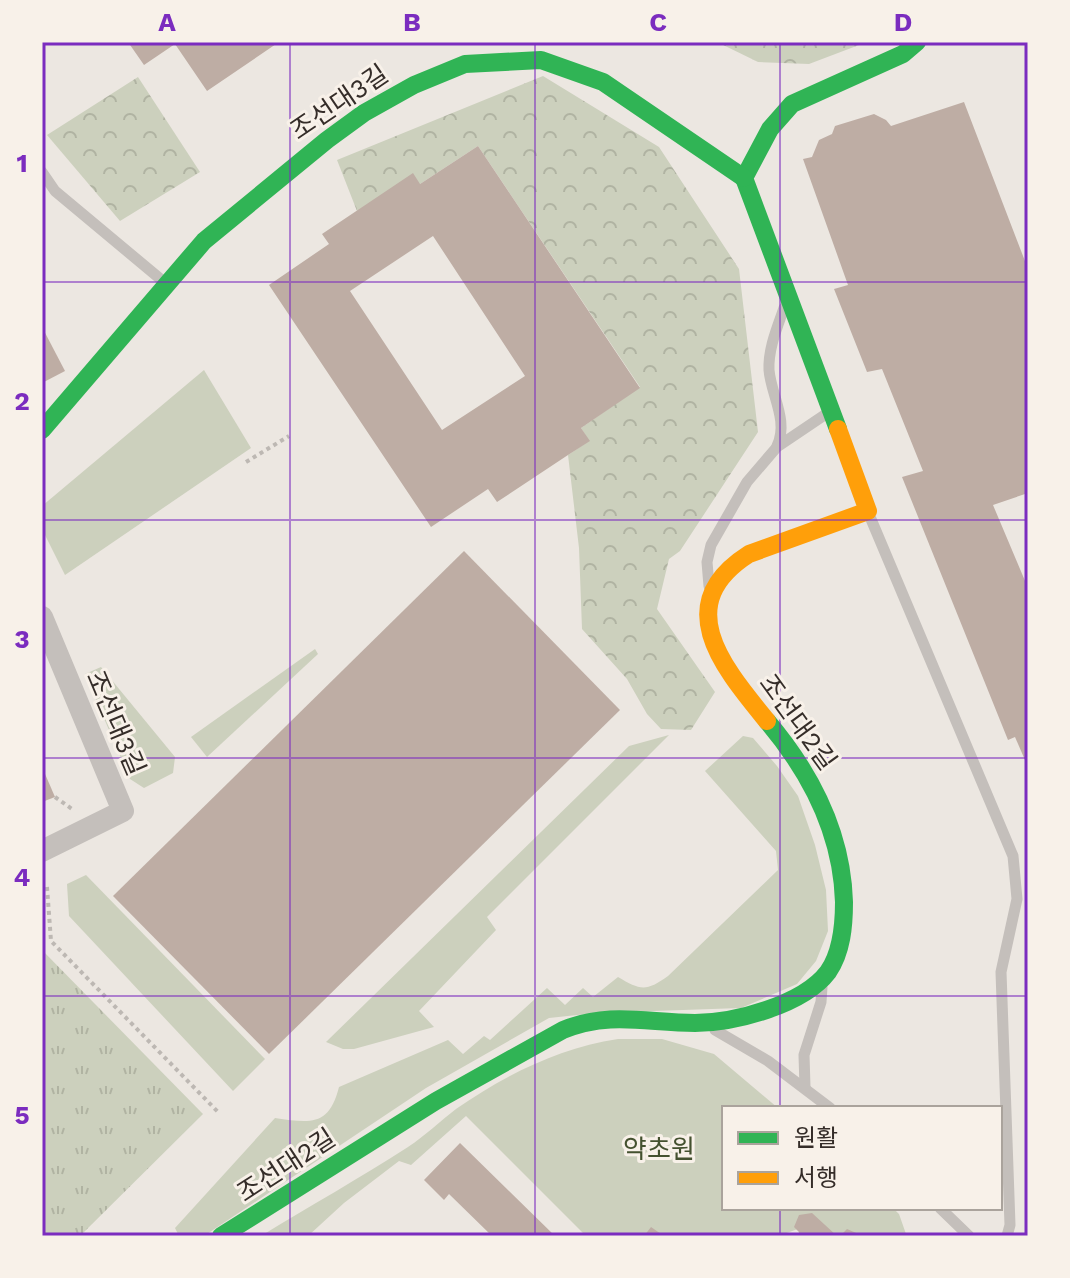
<svg xmlns="http://www.w3.org/2000/svg" width="1070" height="1278" font-family="'Work Sans','Noto Sans KR',sans-serif">
<style>
.green{fill:#ccd0bd}
.forest{fill:url(#forest-crowns)}
.park{fill:url(#park-tufts)}
.building{fill:#beada4;fill-rule:evenodd}
.lines{fill:none;stroke-linecap:round;stroke-linejoin:round}
.path{stroke:#bdb8b3;stroke-width:4;stroke-dasharray:4 4;stroke-linecap:butt}
.lane{stroke:#c4bfbb;stroke-width:11}
.street{stroke:#c4bfbb;stroke-width:22}
.fast{stroke:#30b455;stroke-width:18}
.slow{stroke:#ff9f0a;stroke-width:18}
.grid{fill:none;stroke:#7b2cbf;stroke-width:2;stroke-opacity:0.55}
.labels{text-anchor:middle;stroke-width:6;stroke-linejoin:round;paint-order:stroke}
.street-label{font-size:26px;fill:#352d29;stroke:#f8f1e9}
.park-label{font-size:26px;fill:#44512f;stroke:#f8f1e9}
.neatline{fill:none;stroke:#7b2cbf;stroke-width:3}
.grid-label{font-size:26px;text-anchor:middle;font-weight:bold;fill:#7b2cbf}
</style>
<defs>
<pattern id="forest-crowns" width="20" height="18" patternUnits="userSpaceOnUse" patternTransform="scale(2)"><rect width="20" height="18" fill="#ccd0bd"/><path d="M2 6a3 3 0 1 1 6 0M12 15a3 3 0 1 1 6 0" fill="none" stroke="#b0b3a2"/></pattern>
<pattern id="park-tufts" width="24" height="20" patternUnits="userSpaceOnUse" patternTransform="scale(2)"><rect width="24" height="20" fill="#ccd0bd"/><path d="M3 7l-1-3M5 7V3M7 7l1-3M15 17l-1-3M17 17v-4M19 17l1-3" fill="none" stroke="#b0b3a2"/></pattern>
</defs>
<rect width="100%" height="100%" fill="#ece7e1"/>
<g class="green">
<path d="M204,370L251,448L65,575L42,529V506Z"/>
<path d="M315,649L318,654L207,757L191,737Z"/>
<path d="M101,667L175,757L173,773L144,788L130,779L85,674Z"/>
<path d="M669,735L487,917L496,930L419,1011L434,1027L354,1049H343L326,1042L629,746Z"/>
<path d="M743,736L753,738L777,766L798,796L815,845L826,890L828,931L816,961L797,984L741,1008L596,1013L549,1018L426,1088L207,1234L200,1236L178,1234L175,1228L275,1118C310,1123 329,1127 339,1087L448,1040L463,1054L484,1036L490,1040L547,988L565,1005L583,988L593,997L618,977C640,990 646,992 668,976L778,870L776,851L705,771Z"/>
<path d="M86,875L265,1059L233,1091L69,916L67,884Z"/>
<path d="M618,1039H662L714,1054L778,1108H724V1208H893L899,1214L906,1234L840,1236L812,1224L778,1236H586L466,1116L411,1165L399,1161L344,1203L308,1236H261C310,1206 360,1178 408,1147C425,1136 440,1121 456,1109C505,1075 559,1048 618,1039Z"/>
</g>
<g class="forest">
<path d="M717,42H867L809,64L758,62Z"/>
<path d="M543,76L659,147L739,269L758,432L680,551L669,559L657,609L715,692L691,730L661,729L647,714L627,679L582,629L579,548L568,455L589,441L581,428L640,387L478,146L420,184L357,211L337,160Z"/>
<path d="M138,77L200,172L120,221L47,135Z"/>
</g>
<path class="park" d="M42,950L203,1114L80,1236H42Z"/>
<g class="building">
<path d="M128,42H279L207,91L175,44L144,65Z"/>
<path d="M964,102L1028,269V493L993,505L1028,588V767L1015,737L1008,740L902,477L923,471L882,369L867,372L834,289L848,285L803,159L812,157L819,140L832,134L835,126L874,114L886,120L891,126Z"/>
<path d="M478,146L640,388L581,428L590,441L568,455L497,502L488,489L431,527L269,285L329,244L322,234L413,173L420,184ZM433,236L525,376L442,430L350,291Z"/>
<path d="M42,327L65,371L42,383Z"/>
<path d="M464,551L620,710L269,1054L113,896Z"/>
<path d="M42,767L55,797L42,802Z"/>
<path d="M460,1143L555,1236H492L449,1194L444,1200L424,1180Z"/>
<path d="M812,1213L837,1236H798L799,1232L794,1227L799,1215Z"/>
<path d="M651,1227L664,1236H644Z"/>
<path d="M847,1229L863,1236H840Z"/>
</g>
<g class="lines">
<g class="path">
<path d="M246,462L289,436"/>
<path d="M55,797L72,809"/>
<path d="M47,887L51,941L218,1112"/>
</g>
<g class="lane">
<path d="M42,172L55,191L164,282"/>
<path d="M777,446C789,421 771,395 769,370C768,349 777,328 784,308"/>
<path d="M868,512L1013,856L1017,899L1001,972L1010,1225L1007,1236"/>
<path d="M709,586L707,562L711,545L747,482L777,447L829,412"/>
<path d="M715,1030L768,1061L830,1108"/>
<path d="M805,1087L804,1055L821,1002L822,987"/>
<path d="M940,1208L969,1236"/>
</g>
<path class="street" d="M42,617L123,811L42,851"/>
<g class="fast">
<path d="M838,429L744,178L770,129L792,104L903,54L917,42"/>
<path d="M42,430L204,241L327,140L364,113L414,85L465,64L541,60L603,82L744,178"/>
<path d="M221,1236L436,1101L563,1030C610,1011 647,1023 695,1023C734,1023 803,1005 828,972C842,952 844,925 844,902C842,832 811,773 767,721"/>
</g>
<path class="slow" d="M767,721C724,668 669,605 749,554L868,511L838,429"/>
</g>
<path class="grid" d="M290,42V1236M535,42V1236M780,42V1108M42,282H1028M42,520H1028M42,758H1028M42,996H1028M780,1208V1236"/>
<g class="labels">
<g class="street-label">
<text transform="translate(339 102) rotate(-34)" y="9">조선대3길</text>
<text transform="translate(798 722) rotate(54)" y="9">조선대2길</text>
<text transform="translate(116 723) rotate(67)" y="9">조선대3길</text>
<text transform="translate(286 1165) rotate(-33)" y="9">조선대2길</text>
</g>
<g class="park-label">
<text x="659" y="1158">약초원</text>
</g>
</g>
<rect width="1070" height="1278" fill="none" stroke="#f8f1e9" stroke-width="88"/>
<rect x="722" y="1106" width="280" height="104" fill="#f8f1e9" stroke="#aaa39c" stroke-width="2"/>
<rect x="738" y="1132" width="40" height="12" fill="#30b455" stroke="#aaa39c" stroke-width="2"/>
<text x="794" y="1146" font-size="24" fill="#352d29">원활</text>
<rect x="738" y="1172" width="40" height="12" fill="#ff9f0a" stroke="#aaa39c" stroke-width="2"/>
<text x="794" y="1186" font-size="24" fill="#352d29">서행</text>
<rect x="44" y="44" width="982" height="1190" class="neatline"/>
<g class="grid-label">
<text x="167" y="31">A</text>
<text x="412" y="31">B</text>
<text x="658" y="31">C</text>
<text x="903" y="31">D</text>
<text x="22" y="172">1</text>
<text x="22" y="410">2</text>
<text x="22" y="648">3</text>
<text x="22" y="886">4</text>
<text x="22" y="1124">5</text>
</g>
</svg>
